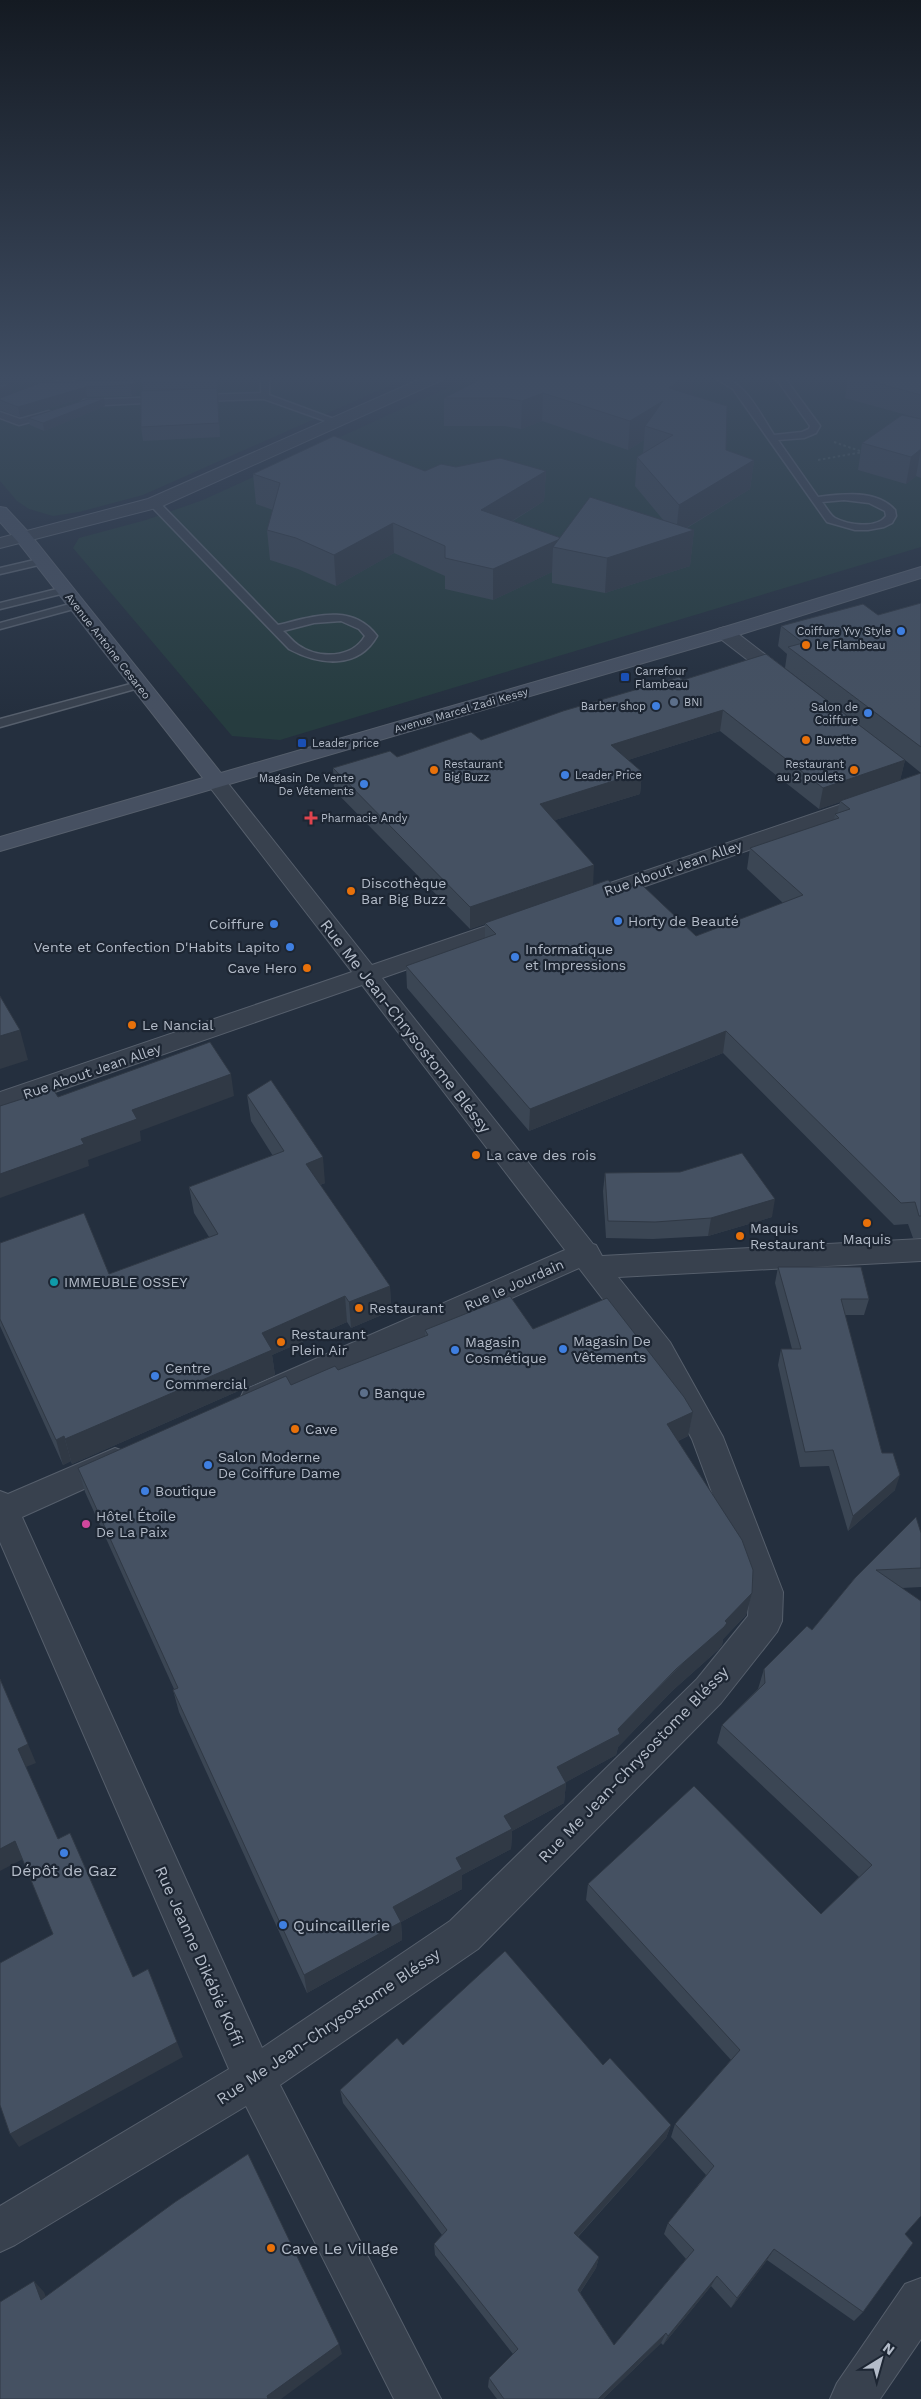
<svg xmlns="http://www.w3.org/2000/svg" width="921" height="2399" font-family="'Work Sans',sans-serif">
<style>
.green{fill:#263c3f}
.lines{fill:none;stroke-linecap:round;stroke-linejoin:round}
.lane-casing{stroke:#565f6c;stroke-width:3}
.street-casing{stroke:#565f6c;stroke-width:2}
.secondary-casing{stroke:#565f6c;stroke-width:2}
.path{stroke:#44595c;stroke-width:2;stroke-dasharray:2.5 2.5;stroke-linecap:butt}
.lane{fill:#38414e;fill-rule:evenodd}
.street{fill:#38414e;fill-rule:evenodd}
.secondary{fill:#465061;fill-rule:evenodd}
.wall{fill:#3b4654;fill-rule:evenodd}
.shaded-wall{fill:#303945}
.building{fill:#455162;stroke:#303945}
.shop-dot{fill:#3f7fe0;stroke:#1d2633;stroke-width:2}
.food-dot{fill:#e8710a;stroke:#1d2633;stroke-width:2}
.transit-dot{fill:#1a4fb4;stroke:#1d2633;stroke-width:2}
.service-dot{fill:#5c6f8a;stroke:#1d2633;stroke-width:2}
.health-dot{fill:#e0444e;stroke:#1d2633;stroke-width:2}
.culture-dot{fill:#0f9aa8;stroke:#1d2633;stroke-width:2}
.hotel-dot{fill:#d1479c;stroke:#1d2633;stroke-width:2}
.labels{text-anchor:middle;stroke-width:4.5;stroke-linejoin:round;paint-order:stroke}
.far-poi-label{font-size:11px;fill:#b4bcc9;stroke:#1d2633;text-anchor:start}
.far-street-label{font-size:11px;fill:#b4bcc9;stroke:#1d2633}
.street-label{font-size:14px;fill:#b4bcc9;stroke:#1d2633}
.poi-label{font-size:14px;fill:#b4bcc9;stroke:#1d2633;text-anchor:start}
.near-street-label{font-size:16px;fill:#b4bcc9;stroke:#1d2633}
.near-poi-label{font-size:16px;fill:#b4bcc9;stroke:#1d2633;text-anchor:start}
</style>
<rect width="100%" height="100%" fill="#242f3e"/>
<g class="green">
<path d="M33,377H409L143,495L79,512L53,516L29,509L17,501L0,481V389Z"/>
<path d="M471,377H921V547L280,740L232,736L73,548L79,538L146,520L203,500Z"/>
</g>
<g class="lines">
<defs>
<g id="lane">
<path d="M68,377L75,379L45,391L38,389Z"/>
<path d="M261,377H269V395L342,422L334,424L264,399L197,401L193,398L197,395L261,393Z"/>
<path d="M714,377C742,374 760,414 774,435L802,432L809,429L810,426L778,381L773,377H784L820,426L816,433L804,438L778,440L818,497C842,494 876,489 895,510L896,516L892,523L884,527L868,530H855L827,522L733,389ZM844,500L869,503L885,511L886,516C877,529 848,525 835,518C830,515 826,507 822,502Z"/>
<path d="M162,397L166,400L165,402L84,406L80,403L84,400Z"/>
<path d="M49,411L54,414L52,416L19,425L0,418V412L20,419Z"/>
<path d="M154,500L158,501L278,625C312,617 352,602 377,636C358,670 319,665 289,649L150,505V501ZM341,621L359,629L365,636C352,659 318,659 298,645C292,641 288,635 283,631L314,623Z"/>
<path d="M43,558L48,561L47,563L0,574V568Z"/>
<path d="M65,587L69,588V592L0,609V603Z"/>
<path d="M77,602L81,603V607L0,629V623Z"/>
<path d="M138,682L142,683L144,685L142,687L0,727V719Z"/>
</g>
<g id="street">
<path d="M425,377H444L442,380L160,507L0,548V538L148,499Z"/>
<path d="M725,627L732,629L793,676L796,680L793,684L786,686L779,684L718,637L716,633L718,629Z"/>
<path d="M216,775L223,777L372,965L512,917L520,915L528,917L532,922L528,927L382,978L593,1244L596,1245L602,1256L921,1239V1261L618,1277L670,1342L723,1437L783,1592L782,1621L777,1632L721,1703L478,1949L280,2085L441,2399H394L246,2106L15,2245L0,2252V2206L229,2069L0,1542V1491L8,1494L115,1448L126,1452L131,1461L126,1470L22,1517L262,2048L450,1921L697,1679L748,1616L749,1592L692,1439L648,1358L579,1268L266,1408L255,1411L244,1408L240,1399L244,1390L565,1250L362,985L0,1111V1092L352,972L205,781L209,777Z"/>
<path d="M921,777V790L588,906L580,908L572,906L569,901L572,896Z"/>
<path d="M921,2278V2339L880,2399H830L837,2383L905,2284Z"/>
</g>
<path id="secondary" d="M0,507L6,508L30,534L221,773L718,629L921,567V578L732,637L0,851V837L203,778L18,542L0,522Z"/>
</defs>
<use href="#lane" class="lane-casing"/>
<use href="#street" class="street-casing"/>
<use href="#secondary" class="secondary-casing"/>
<g class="path">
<path d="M834,442L863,452"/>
<path d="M818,460L863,452"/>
</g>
<use href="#lane" class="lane"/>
<use href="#street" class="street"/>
<use href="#secondary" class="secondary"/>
</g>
<g class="wall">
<path d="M141,377H217L220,437L143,441L141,427L143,391Z"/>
<path d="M485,377L693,394L691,395L726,450L754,460L750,489L687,528L694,530L690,566L605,593L552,583V572L493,600L445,589V576L394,553L336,586L298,569L270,560L267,530L273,510L256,504L253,474L425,471L456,467L546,471L544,501L513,521L561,538L664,521L635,486L637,457L643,454L644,440L628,450L542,421L521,429L504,426H444V398Z"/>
<path d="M848,377H921V419L845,398Z"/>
<path d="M134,380L136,394L132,396L87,397L20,417L1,410L0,411V384H11L13,393Z"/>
<path d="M105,406L44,431L30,425L28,418Z"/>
<path d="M921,419V478L916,476L906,484L858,470L862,443Z"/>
<path d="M921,603V773L905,760L900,780L921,773V1238H913L908,1224L894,1225L723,1053L529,1131L407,988L406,966L485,938V924L470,929L334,790L333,768L397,757L481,740L683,680L887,747L785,668L787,654L778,646L781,626L878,615ZM720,731L819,809L840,802L837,813L835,814L834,820L750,848L747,869L783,903L696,936L618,891L593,886L555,820L640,794L642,772L628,760Z"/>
<path d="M247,1095L325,1183L320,1185L390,1286L391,1311L351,1328L347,1322L272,1355L275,1375L72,1464L71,1461L63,1465L0,1326V1243L109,1274L209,1237L194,1213L189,1187L273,1156L251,1121Z"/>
<path d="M605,1173L772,1217L708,1236L653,1239L606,1238L603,1191Z"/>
<path d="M778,1267L869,1299L864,1315H845L882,1453L895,1490L848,1531L829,1466L800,1467L778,1365L781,1349H792L775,1283Z"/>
<path d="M533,1329L693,1412L688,1436L678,1441L752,1593L746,1615L723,1639L722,1645L718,1650L672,1691L618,1747L616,1755L566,1782L564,1803L512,1831L511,1849L462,1875V1889L401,1922L402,1940L307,1993L179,1712L173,1690L174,1689L85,1492L78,1468L291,1385L338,1370L425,1336V1330Z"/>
<path d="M921,1533V1587L902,1588L905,2234L863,2312L854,2321L767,2260L731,2308L711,2286L663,2345L661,2343L603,2399H497L488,2387L489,2378L513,2354L435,2255L434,2244L442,2235L343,2103L340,2090L403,2045L603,2065L671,2125L666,2138L578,2237L599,2257L596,2268L580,2293L614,2345L686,2259L664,2234L668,2223L706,2175L671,2137L675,2124L731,2060L586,1900L588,1884L821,1914L859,1877L717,1743L722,1725L758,1689L764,1669L812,1630L855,1578Z"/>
</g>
<g class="shaded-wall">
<path d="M683,377H694L693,394L667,416L669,388Z"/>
<path d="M135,383L136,394L132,396L130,385Z"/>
<path d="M11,384L13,394L0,399V388Z"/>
<path d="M86,387L87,397L20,417L18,407Z"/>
<path d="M543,393L542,421L521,429L522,401Z"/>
<path d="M104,399L105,406L44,431L43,423Z"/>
<path d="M663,401L645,426L644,440L628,450L630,421Z"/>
<path d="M921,449L916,476L906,484L911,457Z"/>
<path d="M754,460L750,489L676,534L679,505Z"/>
<path d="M546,471L544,501L481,540V510Z"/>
<path d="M393,523L394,553L336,586L334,555Z"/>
<path d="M694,530L690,566L605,593L607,558Z"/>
<path d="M562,538L553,547L552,572L493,600V569Z"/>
<path d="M723,710L720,731L609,766L611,745Z"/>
<path d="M905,760L900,781L840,801V802L819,809L823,788Z"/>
<path d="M642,772L640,794L539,825L540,804Z"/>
<path d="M594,865L593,887L485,923V924L470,929V907Z"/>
<path d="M20,1030L28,1060L0,1069V1036Z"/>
<path d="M726,1031L723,1053L529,1131L530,1109Z"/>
<path d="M231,1074L234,1096L140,1131L141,1141L88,1160L89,1166L0,1198V1174L81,1139L132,1110Z"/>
<path d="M323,1157L325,1183L308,1189L306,1164Z"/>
<path d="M775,1199L772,1217L708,1236L711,1218Z"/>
<path d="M390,1286L391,1311L351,1328L349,1302Z"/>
<path d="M345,1296L347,1322L272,1355L275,1375L72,1464L65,1439L262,1333Z"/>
<path d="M693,1412L688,1436L664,1448L667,1424Z"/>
<path d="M64,1436L71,1461L63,1465L56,1440Z"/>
<path d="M900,1475L895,1490L848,1531L853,1516Z"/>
<path d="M752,1593L746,1615L723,1639L722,1645L718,1650L672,1691L618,1747L616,1755L555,1788L557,1767L618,1729Z"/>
<path d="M28,1744L36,1763L26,1767L18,1749Z"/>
<path d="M566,1783L564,1803L512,1831L511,1849L462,1875V1889L401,1922L402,1940L307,1993L304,1975L456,1858L504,1816Z"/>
<path d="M15,1841L23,1859L0,1871V1849Z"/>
<path d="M148,1969L183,2057L19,2147L10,2134Z"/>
<path d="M671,2125L666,2138L571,2244L574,2233Z"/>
<path d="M774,2249L767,2260L731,2308L737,2298Z"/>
<path d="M599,2257L596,2268L575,2300L578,2290Z"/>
<path d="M717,2276L711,2286L663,2345L668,2336Z"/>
<path d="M34,2281L44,2292L51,2311L41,2300Z"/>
<path d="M666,2333L661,2343L603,2399H598Z"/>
<path d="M339,2344L342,2354L281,2399H268L267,2396Z"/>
</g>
<g class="building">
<path d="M485,377H683L669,388L727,406L726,450L754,460L679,505L637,457L673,435L645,426L663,401L630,421L543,393L522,401L504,398H444Z"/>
<path d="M855,377H921V395Z"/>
<path d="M134,380L135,383L130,385L86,387L18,407L0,400V398L40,383Z"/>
<path d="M0,384H11L0,388Z"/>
<path d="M217,388L219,423L141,427V391Z"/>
<path d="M88,399H104L43,423L28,418Z"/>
<path d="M902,415L921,419V449L911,457L862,443Z"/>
<path d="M334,436L425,471L441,464L456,467L500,458L546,471L481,510L561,538L560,539L493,569L445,558V546L393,523L334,555L296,538L267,530L280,483L253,474Z"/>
<path d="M590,497L694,530L607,558L553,547Z"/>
<path d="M921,603V747L788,647L803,643L781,626L863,604L878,615Z"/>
<path d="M766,654L905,760L823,788L723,710L611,745L642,772L540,804L594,865L470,907L333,768L390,751L397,757L471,732L481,740L563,711L679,677L683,680Z"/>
<path d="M921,773V1216H919L915,1202L901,1203L726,1031L530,1109L406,966L496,934L485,923L608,880L618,891L640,883L696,936L803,895L750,848L839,818L835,814L850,809L840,801Z"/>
<path d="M0,996L20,1030L0,1036Z"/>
<path d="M210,1042L231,1074L132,1110L137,1119L81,1139L84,1144L0,1174V1106L53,1089L58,1097Z"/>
<path d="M271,1080L323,1157L306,1164L390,1286L349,1302L345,1296L262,1333L272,1350L65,1439L64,1436L56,1440L0,1319V1243L84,1213L109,1274L218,1234L189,1187L284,1151L247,1095Z"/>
<path d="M742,1153L775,1199L711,1218L655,1222L608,1221L605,1173L680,1172Z"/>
<path d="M778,1267H861L869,1299H841L882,1453H893L900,1475L853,1516L833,1450L805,1452L781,1349H801Z"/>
<path d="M510,1296L533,1329L607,1298L684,1397L693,1412L667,1424L742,1540L753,1570L752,1593L725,1621L727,1623L724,1627L676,1669L618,1729L620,1734L557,1767L566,1783L504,1816L512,1829L456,1858L462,1869L393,1907L401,1922L304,1975L173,1690L178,1688L78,1468L286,1376L291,1385L335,1366L338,1370L428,1335L425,1330Z"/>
<path d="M916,1517L921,1533V1568L876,1570L921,1601V2216L905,2234L913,2243L863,2312L774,2249L737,2298L717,2276L668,2336L666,2333L598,2399H504L489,2378L518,2349L434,2244L447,2230L340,2090L397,2038L403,2045L505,1951L603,2065L610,2058L671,2125L574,2233L599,2257L578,2290L614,2345L694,2250L668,2223L714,2166L675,2124L740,2050L588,1884L694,1786L821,1914L872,1865L722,1725L765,1683L764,1669L807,1626L812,1630L855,1578Z"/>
<path d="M0,1679L28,1744L18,1749L58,1839L70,1833L133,1977L148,1969L177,2042L10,2134L0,2105V1963L53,1934L15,1841L0,1849Z"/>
<path d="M248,2154L339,2344L267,2396L268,2399H0V2302L34,2281L41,2300L175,2202Z"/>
</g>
<linearGradient id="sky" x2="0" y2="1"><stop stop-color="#141a22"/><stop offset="0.53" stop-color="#3f4d63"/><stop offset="1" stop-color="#3f4d63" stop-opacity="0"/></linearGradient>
<rect width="921" height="713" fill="url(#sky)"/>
<g class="shop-dot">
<circle cx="901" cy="631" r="5"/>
<circle cx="656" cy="706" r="5"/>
<circle cx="868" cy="713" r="5"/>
<circle cx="565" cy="775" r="5"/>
<circle cx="364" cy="784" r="5"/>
<circle cx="618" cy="921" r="5"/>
<circle cx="274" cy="924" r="5"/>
<circle cx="290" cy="947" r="5"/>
<circle cx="515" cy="957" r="5"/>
<circle cx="563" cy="1349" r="5"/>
<circle cx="455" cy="1350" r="5"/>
<circle cx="155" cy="1376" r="5"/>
<circle cx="208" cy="1465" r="5"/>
<circle cx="145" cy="1491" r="5"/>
<circle cx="64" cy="1853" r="5"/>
<circle cx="283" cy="1925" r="5"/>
</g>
<g class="food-dot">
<circle cx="806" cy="645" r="5"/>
<circle cx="806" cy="740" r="5"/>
<circle cx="434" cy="770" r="5"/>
<circle cx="854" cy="770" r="5"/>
<circle cx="351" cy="891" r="5"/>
<circle cx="307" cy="968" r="5"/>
<circle cx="132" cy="1025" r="5"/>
<circle cx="476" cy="1155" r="5"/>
<circle cx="867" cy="1223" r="5"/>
<circle cx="740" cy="1236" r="5"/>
<circle cx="359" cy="1308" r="5"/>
<circle cx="281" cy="1342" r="5"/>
<circle cx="295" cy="1429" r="5"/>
<circle cx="271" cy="2248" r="5"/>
</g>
<g class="transit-dot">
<rect x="620" y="672" width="10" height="10" rx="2.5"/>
<rect x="297" y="738" width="10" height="10" rx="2.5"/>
</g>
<g class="service-dot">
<circle cx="674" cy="702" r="5"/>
<circle cx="364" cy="1393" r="5"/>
</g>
<path class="health-dot" d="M308.5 810.5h5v5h5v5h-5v5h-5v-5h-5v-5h5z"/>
<circle class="culture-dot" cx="54" cy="1282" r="5"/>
<circle class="hotel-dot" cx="86" cy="1524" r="5"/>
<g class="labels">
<g class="far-poi-label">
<text x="891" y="635" text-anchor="end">Coiffure Yvy Style</text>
<text x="816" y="649">Le Flambeau</text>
<text x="635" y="675">Carrefour<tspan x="635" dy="13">Flambeau</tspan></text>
<text x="684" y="706">BNI</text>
<text x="646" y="710" text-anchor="end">Barber shop</text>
<text x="858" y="711" text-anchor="end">Salon de<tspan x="858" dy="13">Coiffure</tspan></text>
<text x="816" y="744">Buvette</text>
<text x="312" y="747">Leader price</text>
<text x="444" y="768">Restaurant<tspan x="444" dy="13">Big Buzz</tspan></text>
<text x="844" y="768" text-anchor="end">Restaurant<tspan x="844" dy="13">au 2 poulets</tspan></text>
<text x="575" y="779">Leader Price</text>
<text x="354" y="782" text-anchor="end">Magasin De Vente<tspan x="354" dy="13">De Vêtements</tspan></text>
<text x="321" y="822">Pharmacie Andy</text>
</g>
<g class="far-street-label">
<text transform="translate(108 646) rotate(52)" y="4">Avenue Antoine Cesareo</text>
<text transform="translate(461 710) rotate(-16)" y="4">Avenue Marcel Zadi Kessy</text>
</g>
<g class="street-label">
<text transform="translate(673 868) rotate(-19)" y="5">Rue About Jean Alley</text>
<text transform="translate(92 1071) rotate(-19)" y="5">Rue About Jean Alley</text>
<text transform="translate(514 1285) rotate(-24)" y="5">Rue le Jourdain</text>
</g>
<g class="poi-label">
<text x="361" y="888">Discothèque<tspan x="361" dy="16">Bar Big Buzz</tspan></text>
<text x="628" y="926">Horty de Beauté</text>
<text x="264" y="929" text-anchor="end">Coiffure</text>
<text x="280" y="952" text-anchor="end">Vente et Confection D'Habits Lapito</text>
<text x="525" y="954">Informatique<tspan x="525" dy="16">et Impressions</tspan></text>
<text x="297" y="973" text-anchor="end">Cave Hero</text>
<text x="142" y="1030">Le Nancial</text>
<text x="486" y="1160">La cave des rois</text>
<text x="750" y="1233">Maquis<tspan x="750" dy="16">Restaurant</tspan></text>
<text x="867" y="1244" text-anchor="middle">Maquis</text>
<text x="64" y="1287">IMMEUBLE OSSEY</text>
<text x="369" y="1313">Restaurant</text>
<text x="291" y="1339">Restaurant<tspan x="291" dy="16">Plein Air</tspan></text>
<text x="573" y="1346">Magasin De<tspan x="573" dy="16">Vêtements</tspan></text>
<text x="465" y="1347">Magasin<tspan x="465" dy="16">Cosmétique</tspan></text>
<text x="165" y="1373">Centre<tspan x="165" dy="16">Commercial</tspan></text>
<text x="374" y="1398">Banque</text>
<text x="305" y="1434">Cave</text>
<text x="218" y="1462">Salon Moderne<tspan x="218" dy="16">De Coiffure Dame</tspan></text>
<text x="155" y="1496">Boutique</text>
<text x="96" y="1521">Hôtel Étoile<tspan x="96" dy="16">De La Paix</tspan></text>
</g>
<g class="near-street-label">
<text transform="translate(406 1026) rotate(52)" y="6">Rue Me Jean-Chrysostome Bléssy</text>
<text transform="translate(633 1764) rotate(-46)" y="6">Rue Me Jean-Chrysostome Bléssy</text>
<text transform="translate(200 1956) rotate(66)" y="6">Rue Jeanne Dikébié Koffi</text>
<text transform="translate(328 2026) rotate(-34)" y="6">Rue Me Jean-Chrysostome Bléssy</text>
</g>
<g class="near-poi-label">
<text x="64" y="1876" text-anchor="middle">Dépôt de Gaz</text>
<text x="293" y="1931">Quincaillerie</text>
<text x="281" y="2254">Cave Le Village</text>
</g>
</g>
<g transform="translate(881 2359) rotate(37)" stroke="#1d2633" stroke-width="4" paint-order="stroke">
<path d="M0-4L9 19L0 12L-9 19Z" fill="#b4bcc9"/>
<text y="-8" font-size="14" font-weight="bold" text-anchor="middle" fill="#b4bcc9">N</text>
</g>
</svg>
